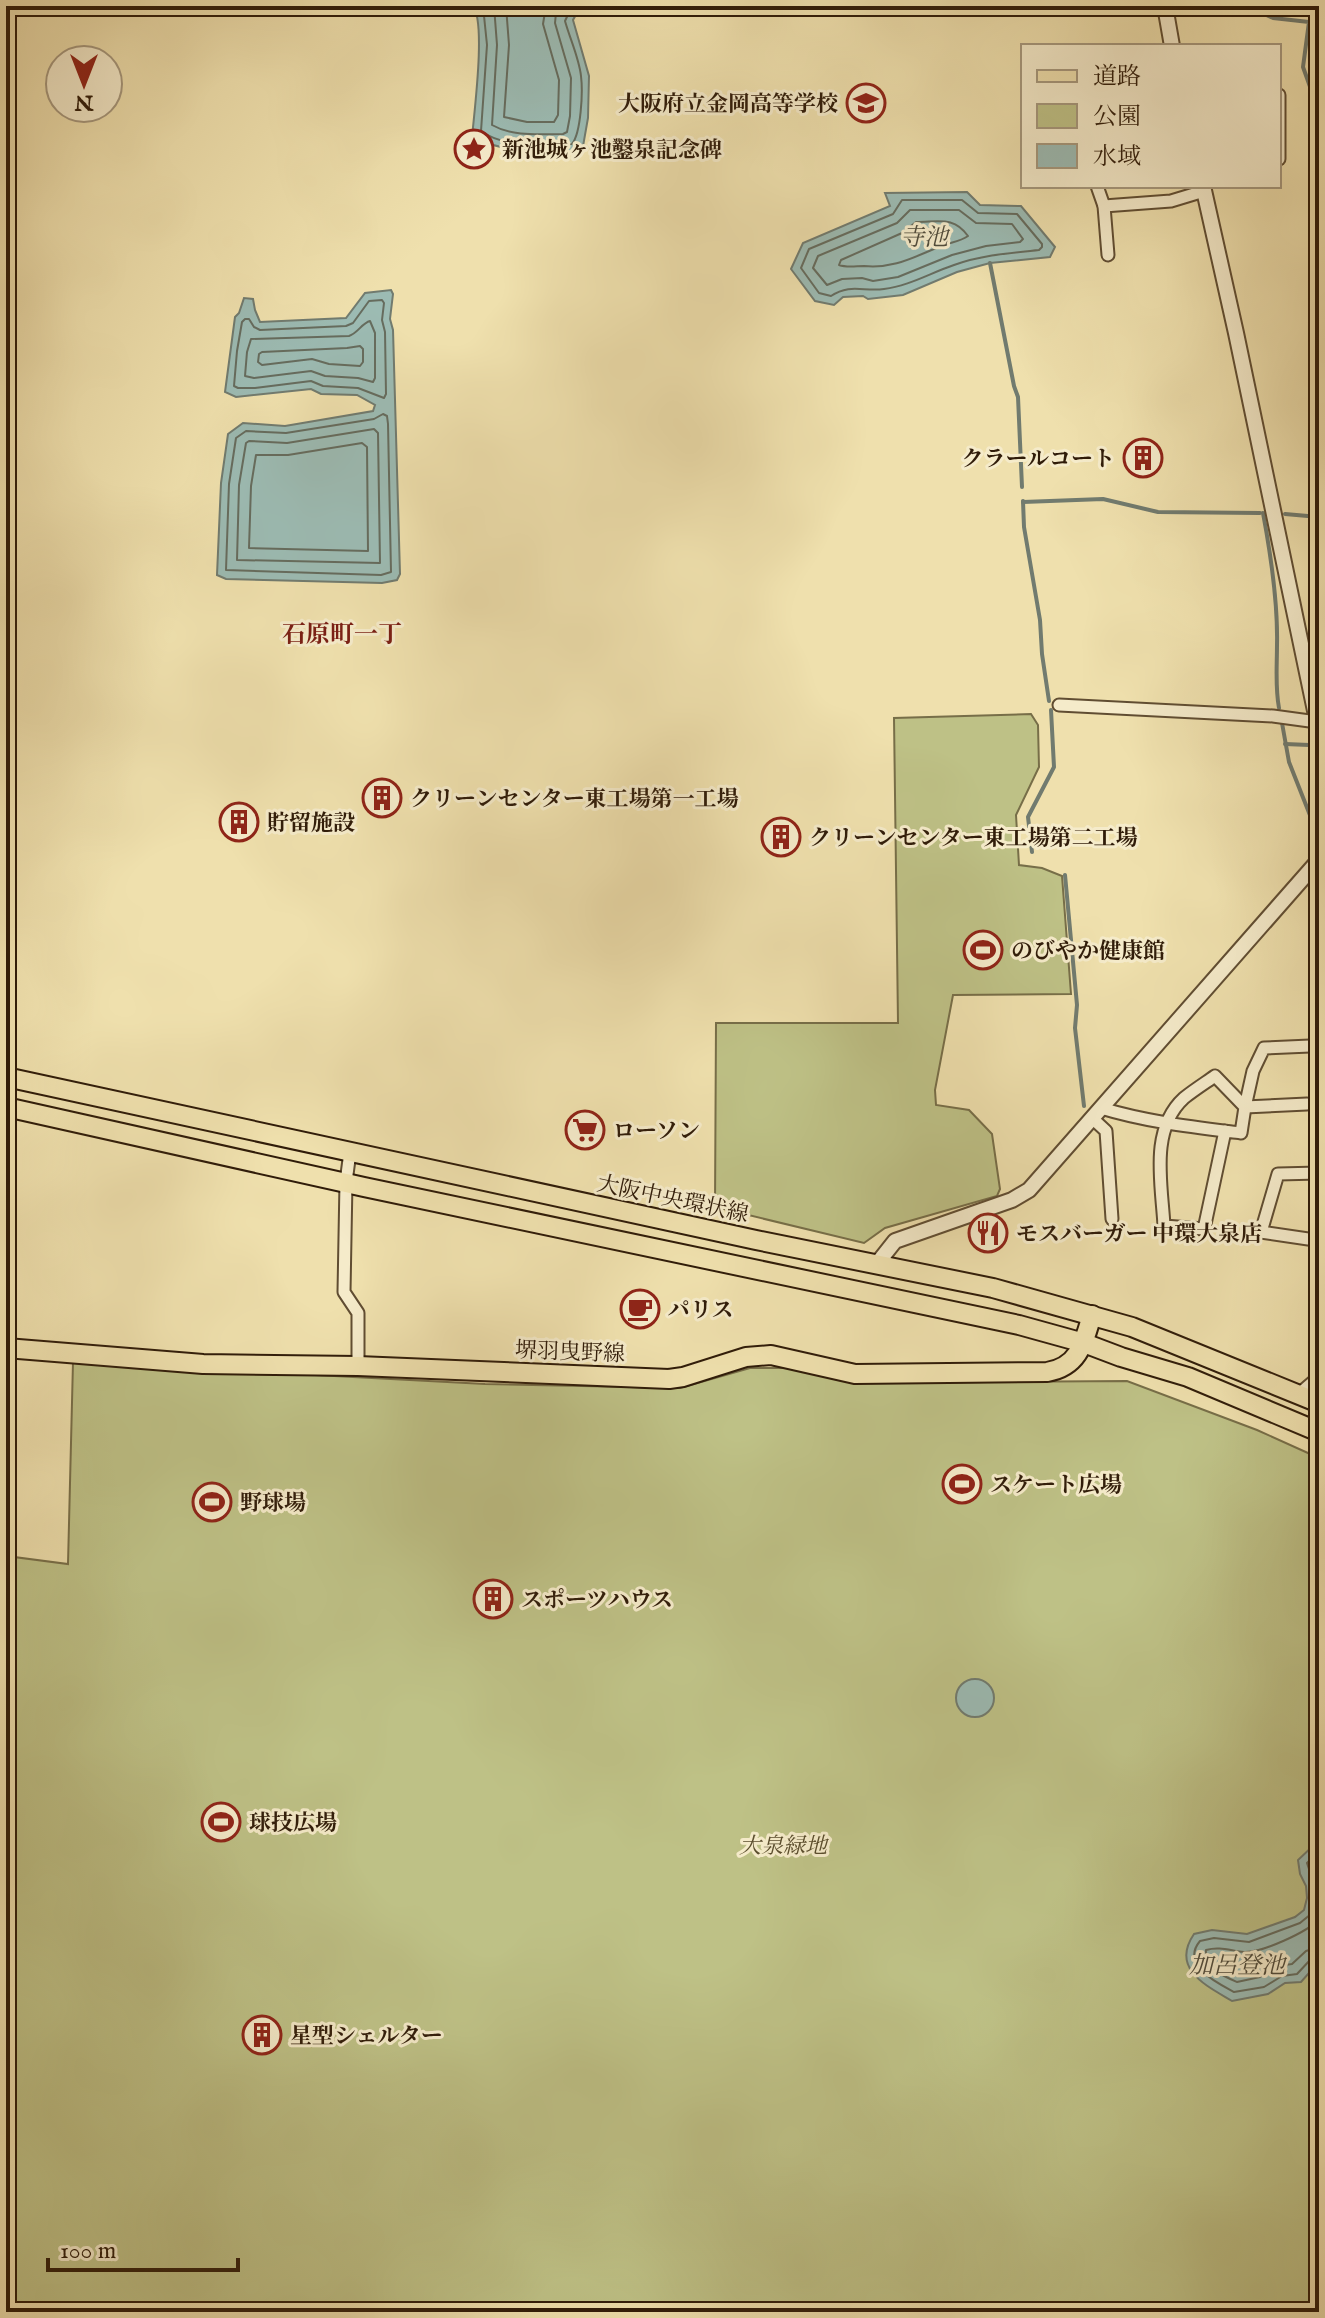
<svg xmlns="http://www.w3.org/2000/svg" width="1325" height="2318" font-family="'IM FELL English','Noto Serif JP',serif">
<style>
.green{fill:#bec186;stroke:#776e48;stroke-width:2}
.water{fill:#9cbbb3;stroke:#717b6f;stroke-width:2}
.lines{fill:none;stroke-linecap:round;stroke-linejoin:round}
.shore{stroke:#666c5e;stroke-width:2}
.stream{stroke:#717b6f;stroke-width:4}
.minor-casing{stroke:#604d32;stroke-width:15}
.tertiary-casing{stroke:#604d32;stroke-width:18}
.primary-casing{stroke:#301c09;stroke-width:22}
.minor{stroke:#f5ebca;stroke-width:11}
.tertiary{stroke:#f5ebca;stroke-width:14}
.primary{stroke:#efe0ad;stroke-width:18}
.labels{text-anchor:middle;stroke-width:6;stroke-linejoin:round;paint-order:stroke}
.poi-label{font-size:22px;font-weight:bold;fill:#301c09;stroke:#f5ebca;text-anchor:start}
.street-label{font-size:22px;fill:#301c09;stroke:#f5ebca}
.park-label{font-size:22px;font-style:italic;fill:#5b4e2e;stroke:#f5ebca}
.water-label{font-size:24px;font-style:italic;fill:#504c3c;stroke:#f5ebca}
.neighbourhood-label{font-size:24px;font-weight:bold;fill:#7a1f14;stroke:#f5ebca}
</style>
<rect width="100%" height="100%" fill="#efe0ad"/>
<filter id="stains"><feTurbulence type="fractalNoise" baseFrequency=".0025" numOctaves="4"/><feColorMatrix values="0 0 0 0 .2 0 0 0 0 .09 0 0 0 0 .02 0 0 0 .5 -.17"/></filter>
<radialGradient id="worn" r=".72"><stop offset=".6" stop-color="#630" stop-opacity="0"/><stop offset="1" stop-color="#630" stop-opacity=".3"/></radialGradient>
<g class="green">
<path d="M1031,714L1038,725L1039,767L1016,815L1019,865L1042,868L1062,876L1071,994L953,995L935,1090L936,1105L969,1110L992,1134L1000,1189L997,1196L885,1228L864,1243L715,1207L716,1023H898L894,718Z"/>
<path d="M73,1362L485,1384L680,1388L750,1368H791L860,1383L1127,1381L1257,1430L1319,1458V2312H6V1556L68,1564Z"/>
</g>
<g class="water">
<path d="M473,6H581L573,20L589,76L588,118L582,152C539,152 513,154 472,138C474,113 486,23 473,6Z"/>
<path d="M967,192L980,205L1021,206L1055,247L1050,257L990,263L957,272L903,295L868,299L863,296L843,297L834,305L815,301L791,269L803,243L890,206L885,193Z"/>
<path d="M391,290L393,294L390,319L393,330L400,574L397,580L382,583L226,579L217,575L221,483L228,434L243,423L285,426L373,411L375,405L357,395L321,394L311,389L236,397L225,392L235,317L239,313L244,298L253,299L255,310L260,322L346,318L365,293Z"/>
<circle cx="975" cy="1698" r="19"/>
<path d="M1319,1843V1964L1316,1965L1301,1982L1285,1983L1268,1994L1232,2001C1207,1986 1170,1969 1194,1934L1212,1930L1247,1934L1295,1917L1304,1910L1307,1898L1306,1886L1300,1874L1298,1860L1315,1844Z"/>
</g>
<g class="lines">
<g class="shore">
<path d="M483,6L487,45L481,131C506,149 543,144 572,144C581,133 583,92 581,76C579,58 570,39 565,21L572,6"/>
<path d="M494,6L497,45L492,125C513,137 540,134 563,134L567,132L570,116L571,78L555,23L556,13L560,6"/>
<path d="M506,6L509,45L504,117L527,122H554L558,115L559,80L543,24L546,6"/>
<path d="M902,200H962L978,213L1017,214L1042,244V247L1039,250C1010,253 982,255 954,265C930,273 909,286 884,289C864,292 850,283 831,296L819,293L801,268L809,249L893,214Z"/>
<path d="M910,210H959L976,223L1012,224L1023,239L1020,242L986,246L952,255L898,277L873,281L862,278L842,279L827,285L813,268L818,256L897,223Z"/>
<path d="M916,222C939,222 954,216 968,236C961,241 953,242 944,245C915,256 896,269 864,266C856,266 847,268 839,265L841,260L902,233Z"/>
<path d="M382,300L384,303L382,320L385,332L386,394L384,398L358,388L323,386L311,381L255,388H238L234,386L237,351L242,322L245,319H249L254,327L260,330L346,326L353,323L369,301Z"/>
<path d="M370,321L375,333V378L373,382L358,378L325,376L311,371L254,378L245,376L247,352L251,339L349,336C358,333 362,323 370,321Z"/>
<path d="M360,346L363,349V362L360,366L329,364L312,359L262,365L258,362L259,354L262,352L347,348Z"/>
<path d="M383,414L387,416L388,424L391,572L381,575L226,570L229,484L236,438L246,431L286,433L374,419Z"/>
<path d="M374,429L378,433L380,563L237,560L239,485L246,443L249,441L287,443Z"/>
<path d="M362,443L367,447L368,551L249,548L251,486L256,455H288Z"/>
<path d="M1319,1851L1307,1863L1314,1884L1315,1899L1311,1914L1300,1923L1249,1942L1214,1938L1200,1941C1180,1965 1217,1983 1234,1992L1264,1987L1282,1976L1297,1974L1311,1959L1319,1957"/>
<path d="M1319,1919C1308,1932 1261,1953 1244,1952C1231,1951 1220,1946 1206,1950C1204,1968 1223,1976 1237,1982L1260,1977L1278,1966L1292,1964L1306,1951L1319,1947"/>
</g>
<g class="stream">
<path d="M1258,6L1262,13L1273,18L1309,22L1303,67L1313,95L1316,196L1319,206"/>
<path d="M990,263L1014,386L1018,397L1022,487"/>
<path d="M1023,501L1024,527L1040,620L1042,654L1049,701"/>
<path d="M1023,502L1103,499L1158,512L1260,513"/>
<path d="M1263,513C1271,556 1278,602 1277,645C1277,667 1275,687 1279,708"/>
<path d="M1285,514L1319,517"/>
<path d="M1282,723L1289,762L1319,838"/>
<path d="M1285,744L1309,745"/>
<path d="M1032,852L1028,817L1054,767L1051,710"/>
<path d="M1065,875L1077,1005L1075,1028L1084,1106"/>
</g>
<defs>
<g id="minor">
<path d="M6,78V96"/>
<path d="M1279,95V159"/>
<path d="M1097,186L1104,206L1108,255"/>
<path d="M1104,206L1171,201L1204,191"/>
<path d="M1059,705L1273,716L1317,722"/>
<path d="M1307,1104L1245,1107L1253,1071L1264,1048L1310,1046"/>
<path d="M1101,1108C1147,1122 1193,1127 1241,1133L1245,1107L1215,1076C1205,1083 1194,1090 1184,1098C1149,1130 1162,1185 1164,1226L1204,1229L1225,1131"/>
<path d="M1092,1118L1106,1131L1112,1219"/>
<path d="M350,1152L346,1182L344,1292L358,1313V1366"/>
<path d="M1319,1173L1278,1174L1261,1232L1315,1240L1319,1225"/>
<path d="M1299,1394L1313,1382L1319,1380"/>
</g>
<g id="tertiary">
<path d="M1165,6L1172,46"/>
<path d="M1203,186L1236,333L1319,730"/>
<path d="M876,1265L895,1241L1012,1200L1029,1190L1319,860"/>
</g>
<g id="primary">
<path d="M6,1077L756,1240L993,1288L1132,1327L1319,1403"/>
<path d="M6,1107L364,1187L1019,1325L1084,1343L1121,1357L1188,1377L1319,1432"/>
<path d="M6,1348L203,1364L358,1366L669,1379L683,1377L746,1357L771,1355L855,1374L1047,1372C1079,1367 1084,1342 1092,1315"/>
</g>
</defs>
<use href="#minor" class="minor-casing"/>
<use href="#tertiary" class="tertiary-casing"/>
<use href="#primary" class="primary-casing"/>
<use href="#minor" class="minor"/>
<use href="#tertiary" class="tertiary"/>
<use href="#primary" class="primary"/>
</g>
<defs>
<symbol id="school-ring" viewBox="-11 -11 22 22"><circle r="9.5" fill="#f5ebca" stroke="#8f2418" stroke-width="1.5"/><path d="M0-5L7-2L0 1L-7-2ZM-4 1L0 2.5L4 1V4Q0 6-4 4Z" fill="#8f2418"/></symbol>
<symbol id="sight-ring" viewBox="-11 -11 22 22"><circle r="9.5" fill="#f5ebca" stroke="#8f2418" stroke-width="1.5"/><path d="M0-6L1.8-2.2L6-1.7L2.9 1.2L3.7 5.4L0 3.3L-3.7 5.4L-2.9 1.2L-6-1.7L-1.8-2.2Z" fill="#8f2418"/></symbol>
<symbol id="building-ring" viewBox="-11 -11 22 22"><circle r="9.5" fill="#f5ebca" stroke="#8f2418" stroke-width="1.5"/><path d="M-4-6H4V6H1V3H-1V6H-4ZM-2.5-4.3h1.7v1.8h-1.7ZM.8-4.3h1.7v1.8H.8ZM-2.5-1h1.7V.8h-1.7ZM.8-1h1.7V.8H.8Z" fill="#8f2418"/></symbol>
<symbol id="stadium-ring" viewBox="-11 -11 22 22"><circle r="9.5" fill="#f5ebca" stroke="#8f2418" stroke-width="1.5"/><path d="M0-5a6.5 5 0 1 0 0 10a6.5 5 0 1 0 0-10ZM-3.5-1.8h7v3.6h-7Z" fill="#8f2418"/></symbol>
<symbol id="supermarket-ring" viewBox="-11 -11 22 22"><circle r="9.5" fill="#f5ebca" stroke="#8f2418" stroke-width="1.5"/><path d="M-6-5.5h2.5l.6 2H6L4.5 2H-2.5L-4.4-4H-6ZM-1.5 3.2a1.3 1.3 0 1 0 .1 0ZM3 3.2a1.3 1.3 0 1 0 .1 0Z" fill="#8f2418"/></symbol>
<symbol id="restaurant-ring" viewBox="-11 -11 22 22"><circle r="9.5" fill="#f5ebca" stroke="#8f2418" stroke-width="1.5"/><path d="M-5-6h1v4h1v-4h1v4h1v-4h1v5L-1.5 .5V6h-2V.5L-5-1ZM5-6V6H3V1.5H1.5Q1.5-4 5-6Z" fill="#8f2418"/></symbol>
<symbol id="cafe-ring" viewBox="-11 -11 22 22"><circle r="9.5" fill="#f5ebca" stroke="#8f2418" stroke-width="1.5"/><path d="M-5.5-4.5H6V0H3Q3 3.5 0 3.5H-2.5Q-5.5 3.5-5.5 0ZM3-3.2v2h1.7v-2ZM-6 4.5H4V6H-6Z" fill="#8f2418"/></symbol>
</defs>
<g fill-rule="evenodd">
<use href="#school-ring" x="844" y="81" width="44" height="44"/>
<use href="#sight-ring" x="452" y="127" width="44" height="44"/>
<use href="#building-ring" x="1121" y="436" width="44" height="44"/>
<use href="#building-ring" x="360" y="776" width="44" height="44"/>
<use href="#building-ring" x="217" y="800" width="44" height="44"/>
<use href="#building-ring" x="759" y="815" width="44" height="44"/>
<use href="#stadium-ring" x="961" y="928" width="44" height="44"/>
<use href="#supermarket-ring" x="563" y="1108" width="44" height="44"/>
<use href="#restaurant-ring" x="966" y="1211" width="44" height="44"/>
<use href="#cafe-ring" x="618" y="1287" width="44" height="44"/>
<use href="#stadium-ring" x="940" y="1462" width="44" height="44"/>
<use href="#stadium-ring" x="190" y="1480" width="44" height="44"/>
<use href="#building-ring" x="471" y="1577" width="44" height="44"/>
<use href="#stadium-ring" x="199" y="1800" width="44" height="44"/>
<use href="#building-ring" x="240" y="2013" width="44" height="44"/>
</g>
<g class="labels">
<g class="poi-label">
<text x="838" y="111" text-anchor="end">大阪府立金岡高等学校</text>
<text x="502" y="157">新池城ヶ池鑿泉記念碑</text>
<text x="1115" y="466" text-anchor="end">クラールコート</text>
<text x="410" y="806">クリーンセンター東工場第一工場</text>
<text x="267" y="830">貯留施設</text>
<text x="809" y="845">クリーンセンター東工場第二工場</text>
<text x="1011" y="958">のびやか健康館</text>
<text x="613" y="1138">ローソン</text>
<text x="1016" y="1241">モスバーガー 中環大泉店</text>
<text x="668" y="1317">パリス</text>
<text x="990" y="1492">スケート広場</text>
<text x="240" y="1510">野球場</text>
<text x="521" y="1607">スポーツハウス</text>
<text x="249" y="1830">球技広場</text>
<text x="290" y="2043">星型シェルター</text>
</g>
<g class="street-label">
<text transform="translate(673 1198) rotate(12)" y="8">大阪中央環状線</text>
<text transform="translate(570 1351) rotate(2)" y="8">堺羽曳野線</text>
</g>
<g class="park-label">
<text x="783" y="1853">大泉緑地</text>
</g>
<g class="water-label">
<text x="924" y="245">寺池</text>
<text x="1237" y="1973">加呂登池</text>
</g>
<g class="neighbourhood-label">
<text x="342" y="642">石原町一丁</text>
</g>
</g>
<rect width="1325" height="2318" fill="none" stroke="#efe0ad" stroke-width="32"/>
<rect x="8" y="8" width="1309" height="2302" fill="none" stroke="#301c09" stroke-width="4"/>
<rect x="16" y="16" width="1293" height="2286" fill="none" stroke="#301c09" stroke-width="2"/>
<rect x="1021" y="44" width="260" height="144" fill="#f5ebca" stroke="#a6987d" stroke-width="2"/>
<rect x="1037" y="70" width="40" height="12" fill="#efe0ad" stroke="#a6987d" stroke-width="2"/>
<text x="1093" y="84" font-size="24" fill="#301c09">道路</text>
<rect x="1037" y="104" width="40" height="24" fill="#bec186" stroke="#a6987d" stroke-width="2"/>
<text x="1093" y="124" font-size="24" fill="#301c09">公園</text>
<rect x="1037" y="144" width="40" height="24" fill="#9cbbb3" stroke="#a6987d" stroke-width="2"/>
<text x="1093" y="164" font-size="24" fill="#301c09">水域</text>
<g transform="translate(84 84) rotate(180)"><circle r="38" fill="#f5ebca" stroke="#a6987d" stroke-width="2"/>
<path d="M0-6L14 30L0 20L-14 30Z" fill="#8f2418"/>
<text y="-12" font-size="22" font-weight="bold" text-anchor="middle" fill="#301c09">N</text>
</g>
<path d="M48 2258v12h190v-12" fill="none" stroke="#301c09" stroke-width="4"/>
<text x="60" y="2258" font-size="24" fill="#301c09" stroke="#f5ebca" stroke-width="6" paint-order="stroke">100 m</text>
<rect width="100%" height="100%" filter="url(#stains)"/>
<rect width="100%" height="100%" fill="url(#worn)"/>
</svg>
